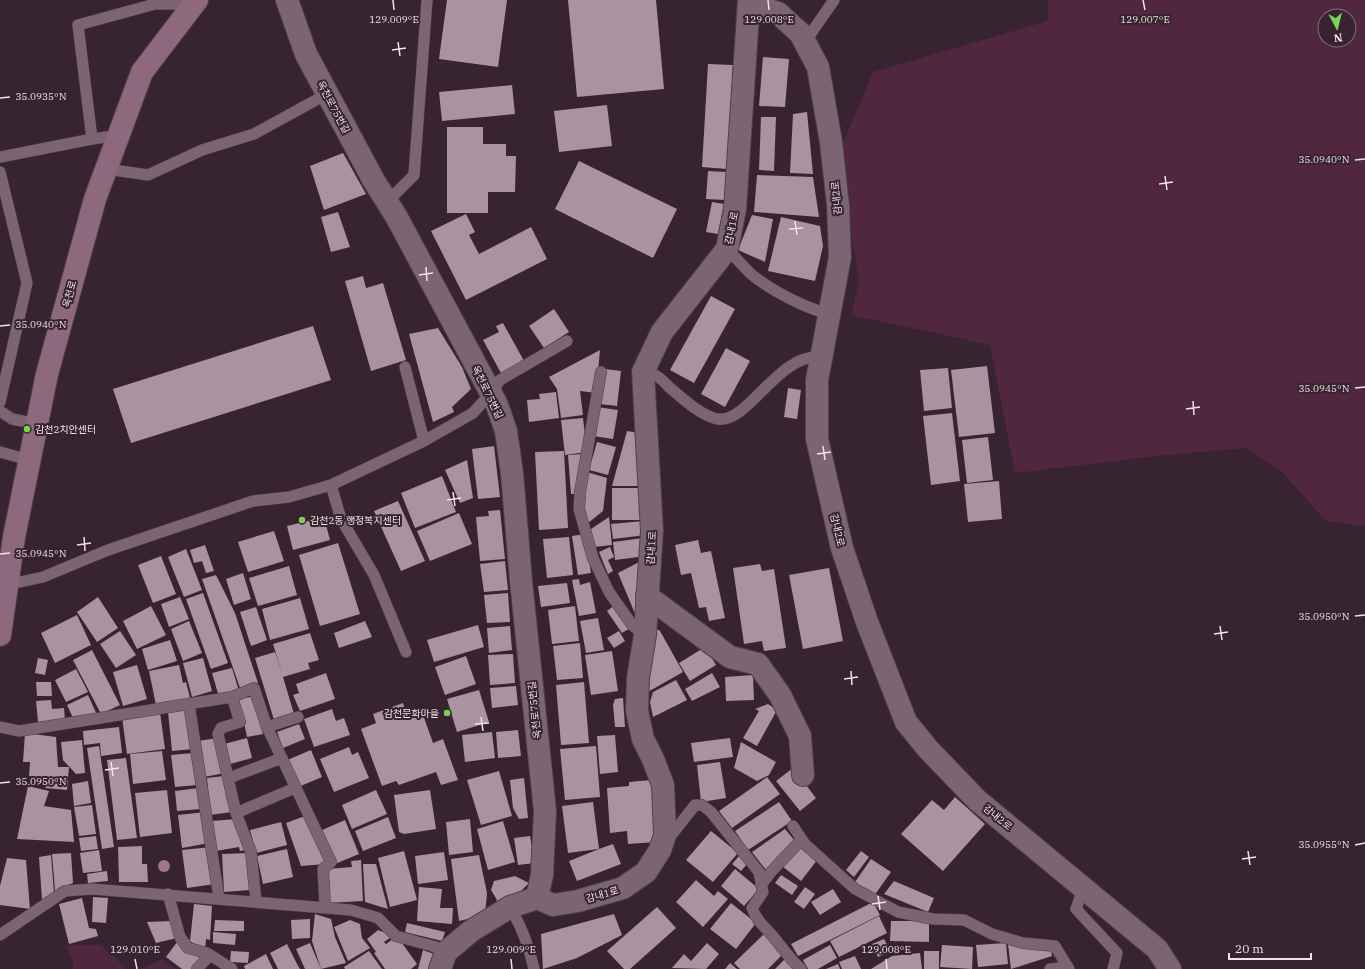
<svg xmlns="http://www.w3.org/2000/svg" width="1365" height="969" font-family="'IBM Plex Serif','Noto Sans KR',serif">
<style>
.green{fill:#50273e;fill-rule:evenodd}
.building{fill:#aa929e}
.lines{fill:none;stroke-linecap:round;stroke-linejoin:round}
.lane-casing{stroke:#504049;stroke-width:12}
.street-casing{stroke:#504049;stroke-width:24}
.secondary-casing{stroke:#504049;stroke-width:24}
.lane{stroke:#7b6570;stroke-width:11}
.street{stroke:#7b6570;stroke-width:22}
.secondary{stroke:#8e687c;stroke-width:22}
.tree{fill:#9f768b}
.ticks{fill:none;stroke:#f0e3e9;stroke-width:1.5}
.poi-dot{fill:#7cd155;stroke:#37242e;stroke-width:1.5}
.labels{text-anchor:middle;stroke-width:4;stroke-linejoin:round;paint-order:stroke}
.street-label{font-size:10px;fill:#f0e3e9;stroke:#37242e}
.poi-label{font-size:10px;fill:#f0e3e9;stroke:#37242e;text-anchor:start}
.ticks-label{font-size:10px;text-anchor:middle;fill:#f0e3e9;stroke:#37242e;stroke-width:4;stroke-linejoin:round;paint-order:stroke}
</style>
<rect width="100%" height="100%" fill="#37242e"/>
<g class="green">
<path d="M1048,0H1365V526L1326,521L1282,472L1246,448L1156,456L1015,473L990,345L851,315L859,281L838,155L873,72L1048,21ZM1325,16H1349V40H1325Z"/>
<path d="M66,945H101L127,969H73L74,965Z"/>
<path d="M162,959L176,969H141Z"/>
</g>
<g class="building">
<path d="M447,0H507L498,67L439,59Z"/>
<path d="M568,0H656L664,89L577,97Z"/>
<path d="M763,57L789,59L785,107L759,106Z"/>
<path d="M708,64L733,65L727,169L702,167Z"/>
<path d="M512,85L515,114L442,121L439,92Z"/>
<path d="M607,105L612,146L559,152L554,111Z"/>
<path d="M807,112L813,174L790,173L793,114Z"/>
<path d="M761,117H776L774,171L759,170Z"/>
<path d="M447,127H483V144H506V156H516L515,192H488V213H447Z"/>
<path d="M343,153L366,194L324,210L310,166Z"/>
<path d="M579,161L677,209L653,258L555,209Z"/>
<path d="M708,171L727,172L725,200L706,199Z"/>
<path d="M757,175L813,177L819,217L754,212Z"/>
<path d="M712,202L724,204L718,234L706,232Z"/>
<path d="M338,212L350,247L331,252L321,217Z"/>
<path d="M466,214L475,232L469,235L479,254L531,227L547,259L466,300L431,231Z"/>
<path d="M752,215L773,219L765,262L738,250Z"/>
<path d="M781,217L820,226L823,246L815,281L768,271Z"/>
<path d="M363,276L366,288L383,283L406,360L371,371L345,281Z"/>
<path d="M711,296L735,309L694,383L670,370Z"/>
<path d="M554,309L569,332L544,348L529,326Z"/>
<path d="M503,323L524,361L501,373L483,340L499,332L496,326Z"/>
<path d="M313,326L331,380L131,443L113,389Z"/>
<path d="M438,328L462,367L471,389L452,407L454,412L433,422L409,334Z"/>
<path d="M726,348L750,361L725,407L701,394Z"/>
<path d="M600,350L596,393L580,391L583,415L561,418L557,389L549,377Z"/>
<path d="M987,366L995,433L959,437L951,370Z"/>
<path d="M948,368L952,408L924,411L920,370Z"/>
<path d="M605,369L621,371L617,406L600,404Z"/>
<path d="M788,388L801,390L797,419L784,417Z"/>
<path d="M556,392L559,418L529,422L527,400L540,399L539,394Z"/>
<path d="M597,407L618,410L613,439L593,436Z"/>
<path d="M952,413L960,481L931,485L923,416Z"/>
<path d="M583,418L587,452L565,455L561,420Z"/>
<path d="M627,431L640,433L643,486H612Z"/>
<path d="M988,437L993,480L967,483L962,440Z"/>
<path d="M597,442L616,447L608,475L589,470Z"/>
<path d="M494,446L500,497L478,499L472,449Z"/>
<path d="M564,451L568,528L539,530L535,452Z"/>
<path d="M584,454L577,494H571L568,455Z"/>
<path d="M467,460L473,498L460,503L445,470Z"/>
<path d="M587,472L607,478L603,511L588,523L581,509Z"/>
<path d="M442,476L456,512L415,528L401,493Z"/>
<path d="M999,481L1002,519L968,522L964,484Z"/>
<rect x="612" y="488" width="31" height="32"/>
<path d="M398,501L425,561L401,571L374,511Z"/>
<path d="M500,510L505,559L480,561L476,517L489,516L488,511Z"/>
<path d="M459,513L472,544L430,561L417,531Z"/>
<path d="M324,517L330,540L293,550L287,526Z"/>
<path d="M609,517L612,545L594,547L591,529Z"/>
<path d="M644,521L646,535L613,539L611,524Z"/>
<path d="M274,531L284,561L248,572L238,542Z"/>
<path d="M585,534L591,573L578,575L572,536Z"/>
<path d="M569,537L573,575L547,578L543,539Z"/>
<path d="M643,538L646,556L615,560L613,542Z"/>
<path d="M698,540L701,553L711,551L725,618L709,621L706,607L699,608L691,573L681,575L675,545Z"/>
<path d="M338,543L360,614L320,626L299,555Z"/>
<path d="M205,545L214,571L206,573L202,561L194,563L190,550Z"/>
<path d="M610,547L614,557L608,560L613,571L608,574L599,552Z"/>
<path d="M186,549L202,590L184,597L168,557Z"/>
<path d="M161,556L176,594L153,603L138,565Z"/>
<path d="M647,558L636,616L618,573Z"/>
<path d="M505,561L508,590L484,592L480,564Z"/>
<path d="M760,564L762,571L774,569L786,648L764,651L762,641L744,644L733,568Z"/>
<path d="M289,566L297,595L258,606L249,578Z"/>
<path d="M829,568L843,641L803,649L789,575Z"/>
<path d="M243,573L251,599L234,605L226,579Z"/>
<path d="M216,575L235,613L258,683L240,688L202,579Z"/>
<path d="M579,579L580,585L590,582L596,613L579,616L572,580Z"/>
<path d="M567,583L570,603L541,607L538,586Z"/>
<path d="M203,593L228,663L211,669L186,599Z"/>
<path d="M508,593L510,622L487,623L484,595Z"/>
<path d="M98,597L118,628L97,642L77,612Z"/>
<path d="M180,597L189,619L169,627L161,604Z"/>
<path d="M300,598L309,629L270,640L262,609Z"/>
<path d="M616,604L632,627L622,633L607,611Z"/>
<path d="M151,606L166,635L137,649L123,621Z"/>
<path d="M575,606L579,641L552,644L548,610Z"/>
<path d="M256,607L267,640L251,646L240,612Z"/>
<path d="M77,615L91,645L55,663L41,633Z"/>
<path d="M598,618L604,650L586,653L580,621Z"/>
<path d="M189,621L202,653L183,661L171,629Z"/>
<path d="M365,621L372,637L339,648L334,633Z"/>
<path d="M478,625L484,647L434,662L427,640Z"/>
<path d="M510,626L512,650L489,653L487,628Z"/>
<path d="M652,626L660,631L683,672L646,693Z"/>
<path d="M120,631L136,655L116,668L100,644Z"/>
<path d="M619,631L625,641L614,648L607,638Z"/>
<path d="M310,633L319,660L308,663L310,669L283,677L294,714L274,720L255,658L275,652L282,673L273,644Z"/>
<path d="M170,640L177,661L148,670L142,649Z"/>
<path d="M580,643L583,678L557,680L553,646Z"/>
<path d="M705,647L716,665L690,681L679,663Z"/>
<path d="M92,650L120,705L101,714L73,660Z"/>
<path d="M612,651L618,691L591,695L585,655Z"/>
<path d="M513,654L515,683L490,685L488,655Z"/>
<path d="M466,656L476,684L445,695L435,667Z"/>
<path d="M38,658L48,660L45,675L35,673Z"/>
<path d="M203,658L212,691L192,697L183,663Z"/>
<path d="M137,665L147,699L123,706L113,672Z"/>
<path d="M179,665L183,683L186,682L190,698L156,705L149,671Z"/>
<path d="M232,668L239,691L219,697L212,673Z"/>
<path d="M76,669L88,692L66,702L55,680Z"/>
<path d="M326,673L335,699L300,711L293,695L299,693L296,684Z"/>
<path d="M712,673L720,687L692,701L685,689Z"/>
<path d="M753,675L754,700L726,701L725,677Z"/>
<path d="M676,680L687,700L653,717L650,702L653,692Z"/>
<path d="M36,682H51L52,696H37Z"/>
<path d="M584,682L589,743L561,745L556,685Z"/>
<path d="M516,686L518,705L492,708L490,688Z"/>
<path d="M479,690L489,722L457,732L447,699Z"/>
<path d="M88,695L97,715L73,718L67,705Z"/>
<path d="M256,696L263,734L247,737L239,699Z"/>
<path d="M623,698L625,727H615L613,705L615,699Z"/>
<path d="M51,700L52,709L64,708L65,720L38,722L36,701Z"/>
<path d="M403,703L406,714L421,709L433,743L443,739L458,780L441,785L436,772L399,785L396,781L382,786L361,729L376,723L373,714Z"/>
<path d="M768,704L777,710L757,746L743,738L759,711L755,709Z"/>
<path d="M332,709L336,721L344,718L350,735L314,747L304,719Z"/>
<path d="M189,710L193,749L172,751L168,712Z"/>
<path d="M160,712L165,749L127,754L122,717Z"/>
<path d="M299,724L305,739L283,748L277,732Z"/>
<path d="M119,727L122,753L101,756L100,743L84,745L83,731Z"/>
<path d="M518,730L521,756L498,758L496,732Z"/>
<path d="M492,732L495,758L465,762L462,735Z"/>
<path d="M25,733L56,737L58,767H69L67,790L45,788L46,777L29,776L30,762H23Z"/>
<path d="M615,735L618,772L600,774L597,736Z"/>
<path d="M218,738L225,773L204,777L198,741Z"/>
<path d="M247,738L252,758L230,764L224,744Z"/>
<path d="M730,738L733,757L694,762L691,743Z"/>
<path d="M82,740L85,773L76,774L63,760L61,742Z"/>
<path d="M741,742L776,762L769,775L757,781L734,768Z"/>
<path d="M99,746L114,847L102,849L87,748Z"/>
<path d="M596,746L600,797L565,800L560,749Z"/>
<path d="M349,747L352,755L358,752L369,778L334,792L320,759Z"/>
<path d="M311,750L322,777L296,788L285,761Z"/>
<path d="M162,751L166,780L133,784L130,754Z"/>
<path d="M193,753L197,785L175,787L171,755Z"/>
<path d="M126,758L137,838L117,840L107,760Z"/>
<path d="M720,762L726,798L701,802L697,765Z"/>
<path d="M793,768L816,798L800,811L776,781Z"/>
<path d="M499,771L512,816L481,825L467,780Z"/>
<path d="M224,776L227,801L231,800L232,812L210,815L207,778Z"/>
<path d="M767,777L780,794L732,828L719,811Z"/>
<path d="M524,778L528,818L519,819L513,808L510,780Z"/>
<path d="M651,780L656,842L628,844L627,831L610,833L607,788L629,786V782Z"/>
<path d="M88,781L91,803L74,806L72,784Z"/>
<path d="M28,786L49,791L44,806L71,810L74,842L17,839Z"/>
<path d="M199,788L201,809L177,811L175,791Z"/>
<path d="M167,790L172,833L140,837L135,793Z"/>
<path d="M376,790L387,814L352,829L342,805Z"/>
<path d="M430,790L436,829L404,834L399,832L394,795Z"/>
<path d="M955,797L985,824L943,871L901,834L932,800L944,810Z"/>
<path d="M593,802L599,849L613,844L621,864L577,881L569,861L599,849L568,853L562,806Z"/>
<path d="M779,802L792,821L748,850L735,831Z"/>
<path d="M92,805L96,834L79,836L74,807Z"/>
<path d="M205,812L209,843L182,848L178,815Z"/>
<path d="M305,816L326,864L301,866L286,823Z"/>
<path d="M388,817L396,838L363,851L355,831Z"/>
<path d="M237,819L247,850L240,851L239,847L216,851L211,821Z"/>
<path d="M470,819L473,852L449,855L446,822Z"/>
<path d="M345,820L359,854L335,864L320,831Z"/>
<path d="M503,821L515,862L488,870L477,829Z"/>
<path d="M281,822L287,845L256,853L250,830Z"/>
<path d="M785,829L795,841L766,870L752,852Z"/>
<path d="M711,831L738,853L713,882L686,860Z"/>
<path d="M96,836L98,849L81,851L79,838Z"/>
<path d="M530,836L535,863L518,865L514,838Z"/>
<path d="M800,844L818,859L801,881L782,866Z"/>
<path d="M142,846V864H147L148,882H119L118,847Z"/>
<path d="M211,847L215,884L187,888L182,850Z"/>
<path d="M287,849L293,877L263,884L257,856Z"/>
<path d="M99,850L102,871L83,873L80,853Z"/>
<path d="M404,851L417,900L390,907L378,858Z"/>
<path d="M861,851L869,857L854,877L846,870Z"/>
<path d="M444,852L448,880L418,884L415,856Z"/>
<path d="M71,853L73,883L55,891L52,854Z"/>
<path d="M248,853L250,890L224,892L222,854Z"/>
<path d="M51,855L54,893L42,900L39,857Z"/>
<path d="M479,855L487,893L485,915L459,921L451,859Z"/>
<path d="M739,856L748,863L741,871L732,864Z"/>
<path d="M7,858L26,860L30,909L0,905V886Z"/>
<path d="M871,859L891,872L874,896L855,882Z"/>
<path d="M361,860L363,901L328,903L326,869L352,867L351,861Z"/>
<path d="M363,864H376L388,909L365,902Z"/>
<path d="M735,869L759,889L744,906L721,886Z"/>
<path d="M107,871L108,881L88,883L87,874Z"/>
<path d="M781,875L798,886L792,895L775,883Z"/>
<path d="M515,876L529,883L504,908L494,906L497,900L491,890L494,881Z"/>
<path d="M696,880L714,896L718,891L728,899L703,927L676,902Z"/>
<path d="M894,881L934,898L928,912L884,894Z"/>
<path d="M419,887L442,889L440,908H453L452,924L417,921Z"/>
<path d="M805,887L815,894L804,909L794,902Z"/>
<path d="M833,889L841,902L820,915L811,902Z"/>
<path d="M93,897L108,898L106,923L92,922Z"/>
<path d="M82,898L89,928L96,929L98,936L69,944L59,904Z"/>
<path d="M873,902L880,915L798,956L791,944Z"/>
<path d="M731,903L756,923L736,949L710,929Z"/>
<path d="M194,904L212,906L210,940L206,939L205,951L190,941Z"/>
<path d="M657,907L676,928L630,969H624L607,951Z"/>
<path d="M315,914L331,919L335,937L346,963L321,969L312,941Z"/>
<path d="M614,914L622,935L577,958L543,969L541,934Z"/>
<path d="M879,916L887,933L839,957L830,941Z"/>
<path d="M310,919V938L292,939L291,920Z"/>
<path d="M215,920L244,921V931H214Z"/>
<path d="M350,920L360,924L362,938L370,948L348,961L334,927Z"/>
<path d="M171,921L177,938L156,943L147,922Z"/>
<path d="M891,921H929V942L890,941Z"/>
<path d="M407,923L445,932L442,941L405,932Z"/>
<path d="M378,930L386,933L390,938L384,942L386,944L397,936L417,964L411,969H385L374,953L376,952L367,939Z"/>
<path d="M213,932L236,934L235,945L213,943Z"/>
<path d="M764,934L783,954L768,969H740L734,963Z"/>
<path d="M884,939L890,951L878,957L872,944Z"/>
<path d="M177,942L200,958L192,969H182L166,957Z"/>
<path d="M310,943L321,969H305L296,949Z"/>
<path d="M707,943L719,954L706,969L672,968L684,954L691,961Z"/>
<path d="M1006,943L1008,964L978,967L976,945Z"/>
<path d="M287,944L296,962L300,969H278L270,953Z"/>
<path d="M1008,944L1051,949L1052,956L1011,969Z"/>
<path d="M830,945L837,958L818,969H808L803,960Z"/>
<path d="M942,945L973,947L972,969L940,967Z"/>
<path d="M423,950L442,957L437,969H418Z"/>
<path d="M231,951L249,952L248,963L230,962Z"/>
<path d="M369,951L382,969H345L344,967Z"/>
<rect x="924" y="951" width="15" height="18"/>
<path d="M920,953L922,969H871L892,956Z"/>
<path d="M266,954L273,969H245L244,966Z"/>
<path d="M855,956L861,969H842L839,962Z"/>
<path d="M785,959L794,969H775Z"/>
<path d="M730,963L737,969H725Z"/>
<path d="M838,964L840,969H826Z"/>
</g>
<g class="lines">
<defs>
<g id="lane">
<path d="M803,40L809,36L834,0"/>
<path d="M92,139L78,25L155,4H193"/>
<path d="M0,157L92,139L106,137L117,138"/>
<path d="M106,169L148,175L202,150L254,134L327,94"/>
<path d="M0,172L27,283L0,402"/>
<path d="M387,202L414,175L427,0"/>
<path d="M727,249C735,257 743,266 751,274C770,290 805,308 829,314"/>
<path d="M405,367L424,441"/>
<path d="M601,372L580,492L579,509L593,558L609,592L633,626L645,635"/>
<path d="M643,372C647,373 652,373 655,375C660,377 665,383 669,387C682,398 700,415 717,419C748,425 778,352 822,357"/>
<path d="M0,411L12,419L37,424"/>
<path d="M0,452L29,460"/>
<path d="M331,485L341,519L374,575L406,652"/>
<path d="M4,579L20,582L43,577L108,550L253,501L289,497L331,485L424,441L473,413L491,393L500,380L567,341"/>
<path d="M232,697L240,722L221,728L218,734L236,813L251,852L256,901"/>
<path d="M189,704L219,898"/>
<path d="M298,717L267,727L331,862L323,869L325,906"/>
<path d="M0,727L19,731L232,697L254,688L267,727"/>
<path d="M229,778L282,758"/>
<path d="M236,813L295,788"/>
<path d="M793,826L805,844L855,889L898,912L933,919L964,920L992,934L1023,943L1055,946L1069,969"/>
<path d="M665,835L673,833L695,805H702L711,812L759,872L763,892L752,908C758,924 766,927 776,940C784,950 791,960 801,969"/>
<path d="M761,885L771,872L801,840"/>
<path d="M1084,886L1076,909L1117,953L1113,969"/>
<path d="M168,894L180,937L188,948L207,953L232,969"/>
<path d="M510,907C522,927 529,946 534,969"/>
<path d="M0,935L65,891L92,889L351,910L378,918L396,936L436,947L444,956"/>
<path d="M197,969L210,955"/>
<path d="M1050,969L1068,967"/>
</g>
<g id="street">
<path d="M287,0L306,54L374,181L396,216L491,393L497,405L506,431L512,473L521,581L545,811L542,875L537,898"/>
<path d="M749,4L778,13L800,33L818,67L831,142L838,205L840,257L817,380V439L842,548L867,622L906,722L928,749L977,800L1157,949L1170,969"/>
<path d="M647,596L730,657L758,664L780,695L800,736L803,775"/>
<path d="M440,969L446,952L471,931L510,907L537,898L553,905L578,901L623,888L646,872L660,850L665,835L663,785L653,759L643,739L637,711L638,678L645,635L652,531L643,372L662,332L727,249L735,209L749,0"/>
</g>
<path id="secondary" d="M0,635L14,537L47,374L95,199L142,72L197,0"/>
</defs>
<use href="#lane" class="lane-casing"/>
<use href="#street" class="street-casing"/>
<use href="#secondary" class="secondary-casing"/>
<use href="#lane" class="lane"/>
<use href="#street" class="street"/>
<use href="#secondary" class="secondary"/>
</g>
<circle class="tree" cx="164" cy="866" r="6"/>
<path class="ticks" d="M393,0L394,10M768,0L769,10M1143,0L1145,10M398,42L400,56M392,50L406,48M0,98L10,97M1355,160L1365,159M1165,176L1167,190M1159,184L1173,182M795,221L797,235M789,229L803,228M426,267L427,281M419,275L433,273M0,326L10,325M1355,388L1365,387M1193,401L1194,415M1186,409L1200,407M823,446L825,460M817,454L831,452M453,492L455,506M447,500L461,498M84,537L85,551M77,545L91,543M0,554L10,553M1355,616L1365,615M1220,626L1222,640M1214,634L1228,632M851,671L852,685M844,679L858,677M481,717L483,731M475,724L489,723M111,762L113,776M105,770L119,768M0,783L10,782M1355,845L1365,843M1248,851L1250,865M1242,859L1256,857M878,896L880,910M872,904L886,902M135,959L137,969M511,959L512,969M886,959L887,969"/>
<g class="poi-dot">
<circle cx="27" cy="429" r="4"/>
<circle cx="302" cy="520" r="4"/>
<circle cx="447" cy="713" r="4"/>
</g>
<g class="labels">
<g class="street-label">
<text transform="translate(334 107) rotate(62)" y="4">옥천로75번길</text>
<text transform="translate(836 198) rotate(-95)" y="4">감내2로</text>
<text transform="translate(731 228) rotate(-79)" y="4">감내1로</text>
<text transform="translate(69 294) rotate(-75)" y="4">옥천로</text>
<text transform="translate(488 392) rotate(64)" y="4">옥천로75번길</text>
<text transform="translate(838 530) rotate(77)" y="4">감내2로</text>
<text transform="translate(651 548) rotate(-87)" y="4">감내1로</text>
<text transform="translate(534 710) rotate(-96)" y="4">옥천로75번길</text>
<text transform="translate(998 817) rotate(39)" y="4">감내2로</text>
<text transform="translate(602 894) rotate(-16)" y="4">감내1로</text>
</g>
<g class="poi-label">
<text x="35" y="433">감천2치안센터</text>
<text x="310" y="524">감천2동 행정복지센터</text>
<text x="439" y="717" text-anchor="end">감천문화마을</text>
</g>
</g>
<g class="ticks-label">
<text x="394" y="23">129.009°E</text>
<text x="769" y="23">129.008°E</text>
<text x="1145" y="23">129.007°E</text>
<text x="41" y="100">35.0935°N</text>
<text x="1324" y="163">35.0940°N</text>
<text x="41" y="328">35.0940°N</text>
<text x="1324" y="392">35.0945°N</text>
<text x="41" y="557">35.0945°N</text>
<text x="1324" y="620">35.0950°N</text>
<text x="41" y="785">35.0950°N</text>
<text x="1324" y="848">35.0955°N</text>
<text x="135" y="953">129.010°E</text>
<text x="511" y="953">129.009°E</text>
<text x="886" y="953">129.008°E</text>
</g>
<g transform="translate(1337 28) rotate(173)"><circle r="19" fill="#37242e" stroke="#817079"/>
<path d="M0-3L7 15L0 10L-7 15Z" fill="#7cd155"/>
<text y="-6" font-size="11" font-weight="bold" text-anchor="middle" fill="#f0e3e9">N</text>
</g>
<path d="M1229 953v6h82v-6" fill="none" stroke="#f0e3e9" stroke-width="2"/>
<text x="1235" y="953" font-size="12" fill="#f0e3e9" stroke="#37242e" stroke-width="3" paint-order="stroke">20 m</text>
</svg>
